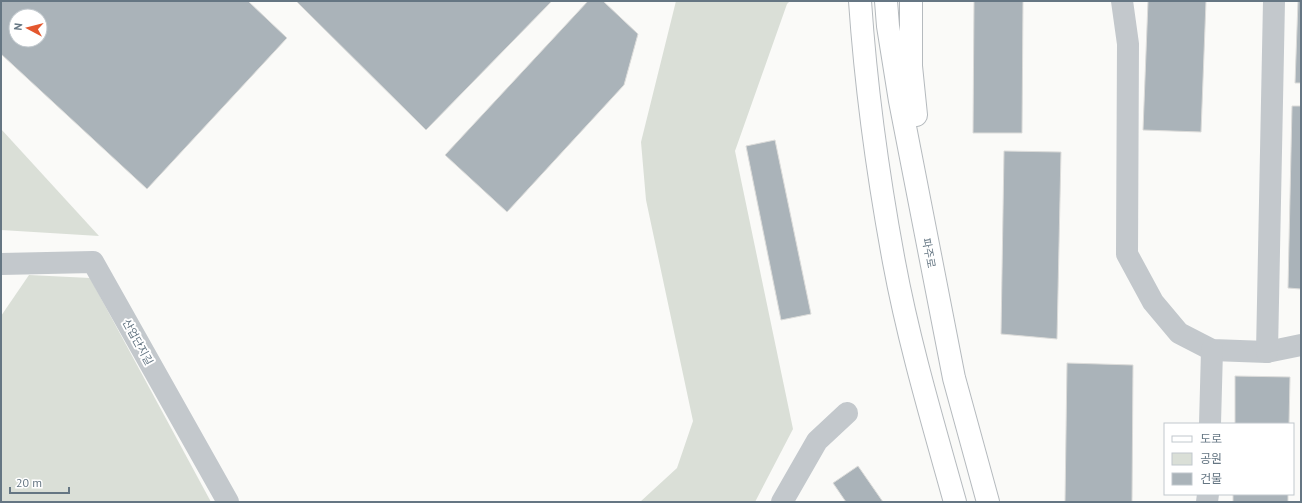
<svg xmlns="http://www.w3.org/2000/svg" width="1302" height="503" font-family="'PT Sans','Noto Sans KR',sans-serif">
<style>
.green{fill:#dadfd7}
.building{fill:#aab3b9;stroke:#dcdcda;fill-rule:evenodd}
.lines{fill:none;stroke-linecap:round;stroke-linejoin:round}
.major-casing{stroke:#b5babe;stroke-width:24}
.minor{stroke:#c3c8cc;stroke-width:22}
.major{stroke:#fff;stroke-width:22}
.labels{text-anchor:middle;stroke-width:4;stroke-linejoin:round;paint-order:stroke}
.street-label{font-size:11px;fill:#657683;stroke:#fff}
</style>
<rect width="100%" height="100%" fill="#fafaf8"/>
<g class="green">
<path d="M676,1H790L787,4L735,151L793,429L755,502H640L677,468L693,421L646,200L641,142Z"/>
<path d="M1,129L99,236L1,230Z"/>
<path d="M29,275L90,278L211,502L1,501V316Z"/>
</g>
<g class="building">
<path d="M1,1H248L287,38L147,189L1,54ZM16,16H40V40H16Z"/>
<path d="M296,1H552L426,130Z"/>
<path d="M588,1H603L638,34L624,85L507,212L445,155Z"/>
<path d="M974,1H1023L1022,133H973Z"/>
<path d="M1148,1H1206L1201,132L1143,130Z"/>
<path d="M1298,1H1301V83H1295Z"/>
<path d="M1292,106H1301V289L1288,288Z"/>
<path d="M775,140L811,314L781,320L746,146Z"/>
<path d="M1004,151L1061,152L1057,339L1001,334Z"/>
<path d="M1067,363L1133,365L1132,502H1065Z"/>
<path d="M1235,376L1290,377L1289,424H1235Z"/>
<path d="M858,466L883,502H846L833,483Z"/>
<rect x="1233" y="494" width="55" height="8"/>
</g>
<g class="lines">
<defs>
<g id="major">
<path d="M860,1C866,88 878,176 894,262C909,343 933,423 955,502"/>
<path d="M886,1L888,26L900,101L954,378L988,502"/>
<path d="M911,1V66L916,115"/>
</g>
</defs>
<use href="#major" class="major-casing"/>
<g class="minor">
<path d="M1122,1L1128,44L1127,254L1153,302L1179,333L1212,350L1267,352L1301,345"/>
<path d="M1,264L93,262L228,502"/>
<path d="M1267,352L1274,1"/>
<path d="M1210,424L1212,350"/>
<path d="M782,502L817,441L847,413"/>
<path d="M1207,502L1208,494"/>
</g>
<use href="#major" class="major"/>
</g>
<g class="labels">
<g class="street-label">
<text transform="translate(929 253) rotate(79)" y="4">파주로</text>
<text transform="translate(138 342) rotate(61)" y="4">산업단지길</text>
</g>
</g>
<rect width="1302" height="503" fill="none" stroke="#657683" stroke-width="4"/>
<rect x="1164" y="423" width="130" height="72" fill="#ffffff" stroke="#c1c8cd"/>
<rect x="1172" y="436" width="20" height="6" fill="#ffffff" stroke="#c1c8cd"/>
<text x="1200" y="443" font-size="12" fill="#657683">도로</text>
<rect x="1172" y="453" width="20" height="12" fill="#dadfd7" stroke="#c1c8cd"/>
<text x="1200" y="463" font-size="12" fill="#657683">공원</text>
<rect x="1172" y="473" width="20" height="12" fill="#aab3b9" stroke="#c1c8cd"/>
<text x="1200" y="483" font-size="12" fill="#657683">건물</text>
<g transform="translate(28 28) rotate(277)"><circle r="19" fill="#ffffff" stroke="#c1c8cd"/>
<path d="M0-3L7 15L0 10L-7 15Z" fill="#e4572e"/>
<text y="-6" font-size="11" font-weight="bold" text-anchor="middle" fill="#657683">N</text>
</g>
<path d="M10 487v6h59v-6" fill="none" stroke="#657683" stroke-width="2"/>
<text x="16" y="487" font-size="12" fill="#657683" stroke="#ffffff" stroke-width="3" paint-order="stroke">20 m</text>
</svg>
